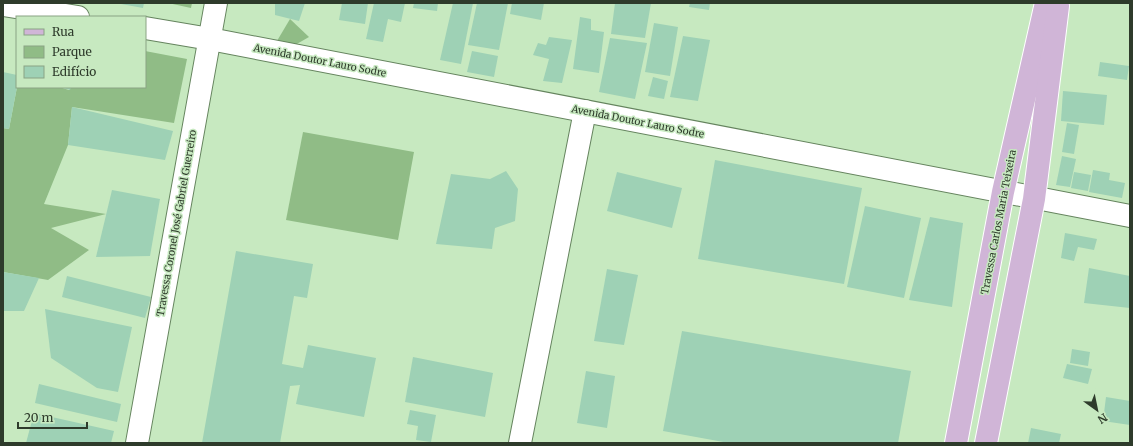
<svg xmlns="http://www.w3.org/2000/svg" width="1133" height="446" font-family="Merriweather,serif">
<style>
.green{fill:#90bc86}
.building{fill:#9ed1b5}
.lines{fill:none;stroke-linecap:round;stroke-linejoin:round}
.minor-casing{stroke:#65845e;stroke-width:24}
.major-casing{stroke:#fff;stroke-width:24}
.minor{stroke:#fff;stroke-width:22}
.major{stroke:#d0b5d7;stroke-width:22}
.labels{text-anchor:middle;stroke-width:3;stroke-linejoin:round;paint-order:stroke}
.street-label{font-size:10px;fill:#2e3b2b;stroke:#c7e9c0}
</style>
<rect width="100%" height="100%" fill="#c7e9c0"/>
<g class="green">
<path d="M168,3H192L191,8Z"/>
<path d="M290,19L309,37L288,49L274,46Z"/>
<path d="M145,51L187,59L174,123L72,107L68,145L44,204L106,214L51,228L89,250L48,280L3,272V128L9,129L17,87H59L69,90L71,87H145Z"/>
<path d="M303,132L414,152L398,240L286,220Z"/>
</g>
<g class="building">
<path d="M121,3H144L143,8L121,4Z"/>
<path d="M275,3H305L299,21L275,15Z"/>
<path d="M342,3H368L365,24L339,20Z"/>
<path d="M374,3H405L401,22L388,19L383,42L366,39Z"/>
<path d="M414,3H438L437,11L413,8Z"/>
<path d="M453,3H473L461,64L440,60Z"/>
<path d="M477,3H508L499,50L468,45Z"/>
<path d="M512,3H544L541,20L510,14Z"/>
<path d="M615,3H651L645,38L611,34Z"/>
<path d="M690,3H710L709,10L689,7Z"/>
<path d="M580,17L591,19V30L604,32L599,73L573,69Z"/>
<path d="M654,23L678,27L670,76L645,72Z"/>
<path d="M683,36L710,40L698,101L670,97Z"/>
<path d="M549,37L572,40L562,83L543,81L549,59L533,55L538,43L546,45Z"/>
<path d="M610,38L647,43L635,99L599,92Z"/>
<path d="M472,51L498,56L494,77L467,72Z"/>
<path d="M1100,62L1129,66L1127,80L1098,76Z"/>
<path d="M3,72L17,75V87L9,129L3,128Z"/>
<path d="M653,77L668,81L664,99L648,96Z"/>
<path d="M60,87H71L70,90Z"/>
<path d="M1063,91L1107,95L1104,125L1061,121Z"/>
<path d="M72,107L173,131L165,160L68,145Z"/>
<path d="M1067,123L1079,125L1074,154L1062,152Z"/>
<path d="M1062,156L1076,159L1070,187L1056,185Z"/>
<path d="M715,160L862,188L844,284L698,259Z"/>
<path d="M1093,170L1110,173L1109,180L1125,183L1122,198L1089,192Z"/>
<path d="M506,171L518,189L515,221L495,228L492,249L436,244L451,174L490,179Z"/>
<path d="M617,172L682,188L672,228L607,211Z"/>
<path d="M1074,172L1091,175L1088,191L1071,188Z"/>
<path d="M112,190L160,199L150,256L96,257Z"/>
<path d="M865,206L921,218L904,298L847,287Z"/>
<path d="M930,217L963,223L952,307L909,300Z"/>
<path d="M1065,233L1097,239L1094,250L1078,247L1074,261L1061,258Z"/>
<path d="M236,251L313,264L307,298L294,296L282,364L303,368L308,345L376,358L364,417L296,404L300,385L290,386L280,443H202Z"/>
<path d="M1089,268L1130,276V308L1084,303Z"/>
<path d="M607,269L638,275L624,345L594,341Z"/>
<path d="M3,272L39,278L24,311H3Z"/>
<path d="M67,276L151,297L145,318L62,297Z"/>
<path d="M45,309L132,327L118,392L97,388L51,358Z"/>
<path d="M682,331L911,371L898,443H729L663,431Z"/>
<path d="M1072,349L1090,352L1088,366L1070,363Z"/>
<path d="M413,357L493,373L485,417L405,402Z"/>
<path d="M1067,364L1092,369L1088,384L1063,378Z"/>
<path d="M586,371L615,376L607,428L577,423Z"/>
<path d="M39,384L121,404L117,422L35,403Z"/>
<path d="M1106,397L1130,401V425L1103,421Z"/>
<path d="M410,410L436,415L431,442L416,440L418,426L407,424Z"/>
<path d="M34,413L114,431L111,443H26Z"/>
<path d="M1031,428L1061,434L1059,443H1028Z"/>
</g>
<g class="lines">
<defs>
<g id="minor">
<path d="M3,5L78,17"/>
<path d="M145,28L210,39L1130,216"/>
<path d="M137,443L216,3"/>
<path d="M520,443L585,111"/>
</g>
<g id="major">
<path d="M956,443L1003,192L1046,3"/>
<path d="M986,443L1034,199L1058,6"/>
</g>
</defs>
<use href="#minor" class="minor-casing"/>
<use href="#major" class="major-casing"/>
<use href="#minor" class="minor"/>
<use href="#major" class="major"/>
</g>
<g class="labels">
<g class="street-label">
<text transform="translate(320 60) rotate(11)" y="4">Avenida Doutor Lauro Sodre</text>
<text transform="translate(638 121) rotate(11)" y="4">Avenida Doutor Lauro Sodre</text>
<text transform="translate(998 222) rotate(-79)" y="4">Travessa Carlos Maria Teixeira</text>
<text transform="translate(176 223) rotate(-80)" y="4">Travessa Coronel José Gabriel Guerreiro</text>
</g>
</g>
<rect width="1133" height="446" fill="none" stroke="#2e3b2b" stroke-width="8"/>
<rect x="16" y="16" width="130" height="72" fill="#c7e9c0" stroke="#8aa384"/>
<rect x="24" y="29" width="20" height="6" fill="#d0b5d7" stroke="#8aa384"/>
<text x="52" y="36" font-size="12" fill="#2e3b2b">Rua</text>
<rect x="24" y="46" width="20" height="12" fill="#90bc86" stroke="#8aa384"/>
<text x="52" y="56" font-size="12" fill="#2e3b2b">Parque</text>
<rect x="24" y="66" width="20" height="12" fill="#9ed1b5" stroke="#8aa384"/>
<text x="52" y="76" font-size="12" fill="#2e3b2b">Edifício</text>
<g transform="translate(1097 410) rotate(147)" stroke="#c7e9c0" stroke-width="3" paint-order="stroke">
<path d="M0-3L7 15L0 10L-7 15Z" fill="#2e3b2b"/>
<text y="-6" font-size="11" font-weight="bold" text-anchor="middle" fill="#2e3b2b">N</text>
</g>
<path d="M18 422v6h69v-6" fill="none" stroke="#2e3b2b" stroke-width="2"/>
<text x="24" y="422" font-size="12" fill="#2e3b2b" stroke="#c7e9c0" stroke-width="3" paint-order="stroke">20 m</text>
</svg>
